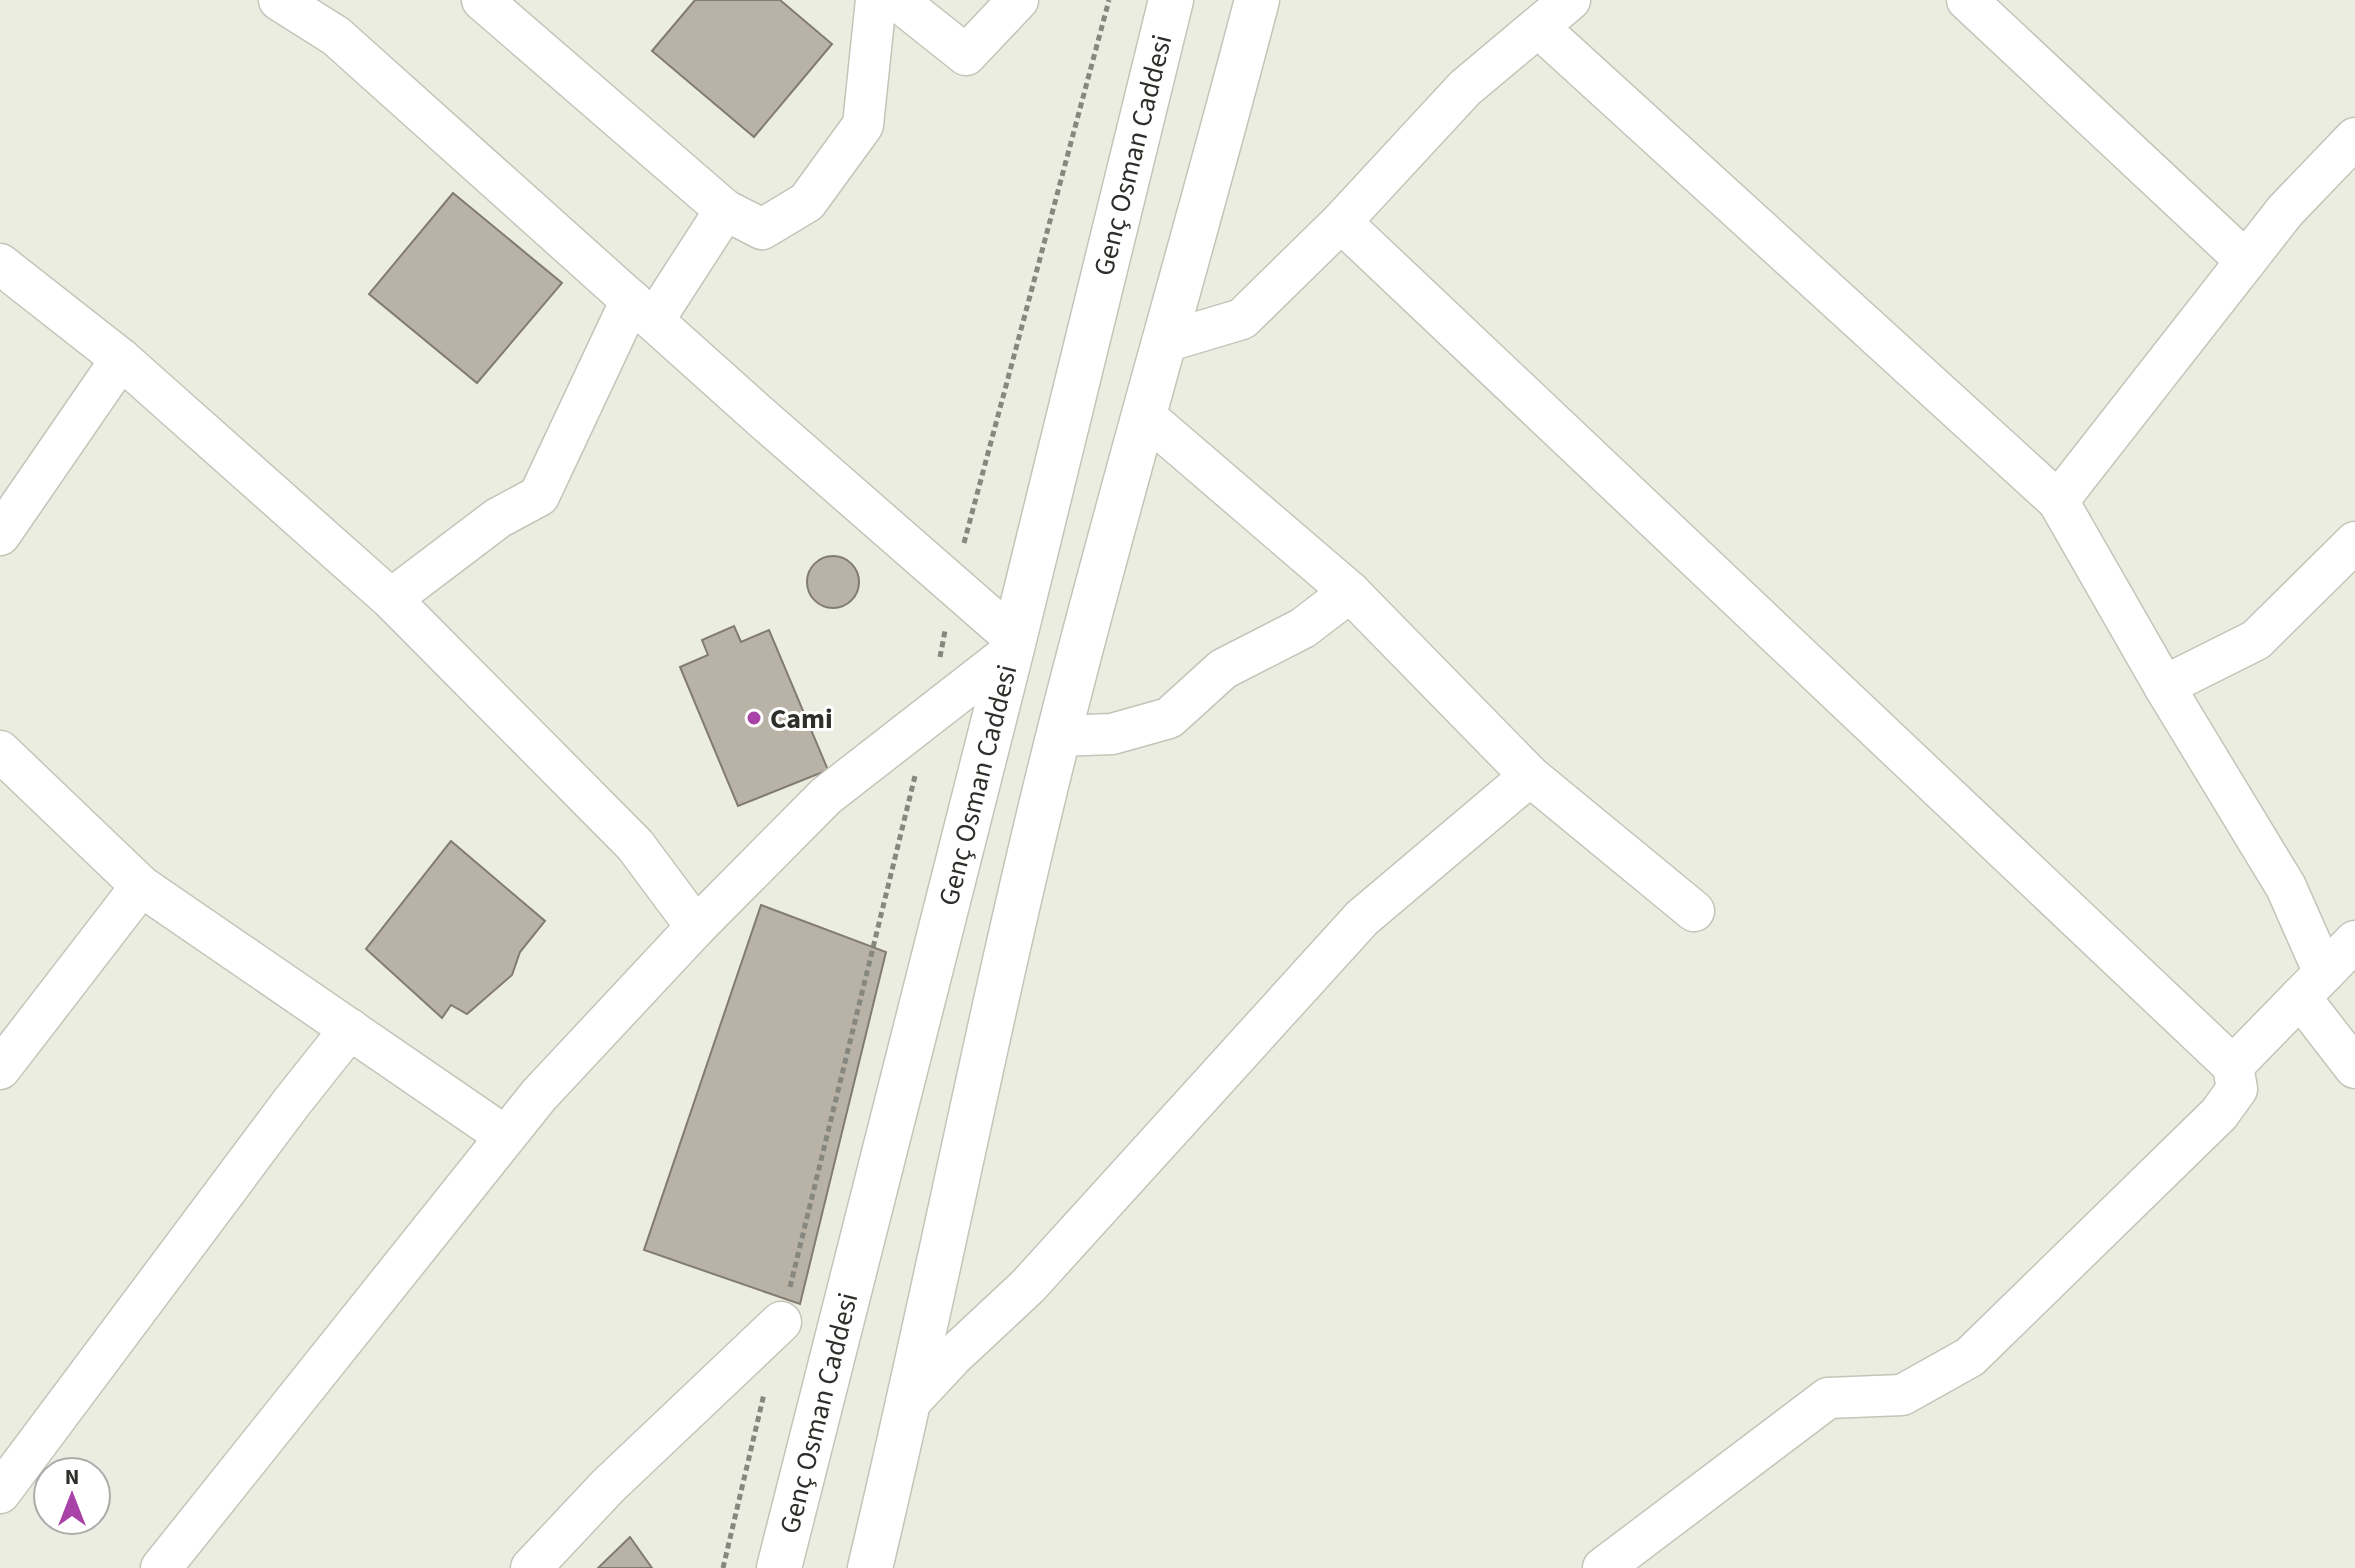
<svg xmlns="http://www.w3.org/2000/svg" width="2355" height="1568" font-family="'Source Sans 3',sans-serif">
<style>
.building{fill:#b8b2a7;stroke:#817b71;stroke-width:2}
.lines{fill:none;stroke-linecap:round;stroke-linejoin:round}
.street-casing{stroke:#c4c5b9;stroke-width:43}
.secondary-casing{stroke:#c4c5b9;stroke-width:47}
.path{stroke:#86877f;stroke-width:5;stroke-dasharray:6 4;stroke-linecap:butt}
.street{stroke:#fff;stroke-width:40}
.secondary{stroke:#fff;stroke-width:44}
.poi-dot{fill:#a842a6;stroke:#fff;stroke-width:3}
.labels{text-anchor:middle;stroke-width:6;stroke-linejoin:round;paint-order:stroke}
.street-label{font-size:28px;fill:#2e2f2a;stroke:#fff}
.poi-label{font-size:28px;font-weight:bold;fill:#2e2f2a;stroke:#fff;text-anchor:start}
</style>
<rect width="100%" height="100%" fill="#ecede1"/>
<g class="building">
<path d="M695,0H780L832,44L754,137L652,51Z"/>
<path d="M453,193L562,283L477,383L369,294Z"/>
<circle cx="833" cy="582" r="26"/>
<path d="M734,626L741,642L769,630L828,770L738,806L680,667L708,655L702,640Z"/>
<path d="M451,841L545,921L520,952L512,975L467,1014L451,1005L442,1018L366,949Z"/>
<path d="M761,905L886,952L800,1304L644,1250Z"/>
<path d="M630,1537L652,1568H598Z"/>
</g>
<g class="lines">
<defs>
<g id="street">
<path d="M279,0L336,36L761,417L1014,638"/>
<path d="M482,0L725,210L654,320"/>
<path d="M897,0L966,55L1018,0"/>
<path d="M1967,0L2246,261"/>
<path d="M1538,27L2058,501L2285,211L2355,138"/>
<path d="M725,210L762,229L807,202L863,125L876,0"/>
<path d="M1341,222L2233,1066L2355,941"/>
<path d="M0,264L121,359L391,599L635,845L696,927"/>
<path d="M1165,342L1242,319L1341,222L1465,88L1570,0"/>
<path d="M1145,416L1350,592L1530,776L1694,911"/>
<path d="M2058,501L2164,686L2286,887L2324,973"/>
<path d="M0,535L121,359"/>
<path d="M391,599L498,518L539,496L631,300"/>
<path d="M2164,686L2256,640L2355,542"/>
<path d="M1058,736L1112,734L1169,718L1223,669L1303,628L1350,592"/>
<path d="M0,751L141,886L505,1136"/>
<path d="M2300,997L2355,1068"/>
<path d="M0,1069L141,886"/>
<path d="M910,1402L952,1357L1028,1286L1362,918L1530,776"/>
<path d="M0,1493L292,1102L350,1029"/>
<path d="M161,1568L539,1095L696,927L826,796L1011,652"/>
<path d="M531,1568L608,1486L781,1322"/>
<path d="M1603,1568L1828,1398L1902,1395L1970,1357L2219,1114L2237,1089L2233,1066"/>
</g>
<g id="secondary">
<path d="M779,1568L1011,652L1171,0"/>
<path d="M870,1568C936,1292 989,1012 1058,737C1120,490 1193,246 1257,0"/>
</g>
</defs>
<use href="#street" class="street-casing"/>
<use href="#secondary" class="secondary-casing"/>
<g class="path">
<path d="M964,543L1109,0"/>
<path d="M940,657L945,631"/>
<path d="M790,1287L915,776"/>
<path d="M723,1568L764,1394"/>
</g>
<use href="#street" class="street"/>
<use href="#secondary" class="secondary"/>
</g>
<circle class="poi-dot" cx="754" cy="718" r="8"/>
<g class="labels">
<g class="street-label">
<text transform="translate(1132 155) rotate(-76)" y="10">Genç Osman Caddesi</text>
<text transform="translate(977 785) rotate(-76)" y="10">Genç Osman Caddesi</text>
<text transform="translate(818 1413) rotate(-76)" y="10">Genç Osman Caddesi</text>
</g>
<g class="poi-label">
<text x="770" y="728">Cami</text>
</g>
</g>
<g transform="translate(72 1496)"><circle r="38" fill="#ffffff" stroke="#abacaa" stroke-width="2"/>
<path d="M0-6L14 30L0 20L-14 30Z" fill="#a842a6"/>
<text y="-12" font-size="22" font-weight="bold" text-anchor="middle" fill="#2e2f2a">N</text>
</g>
</svg>
